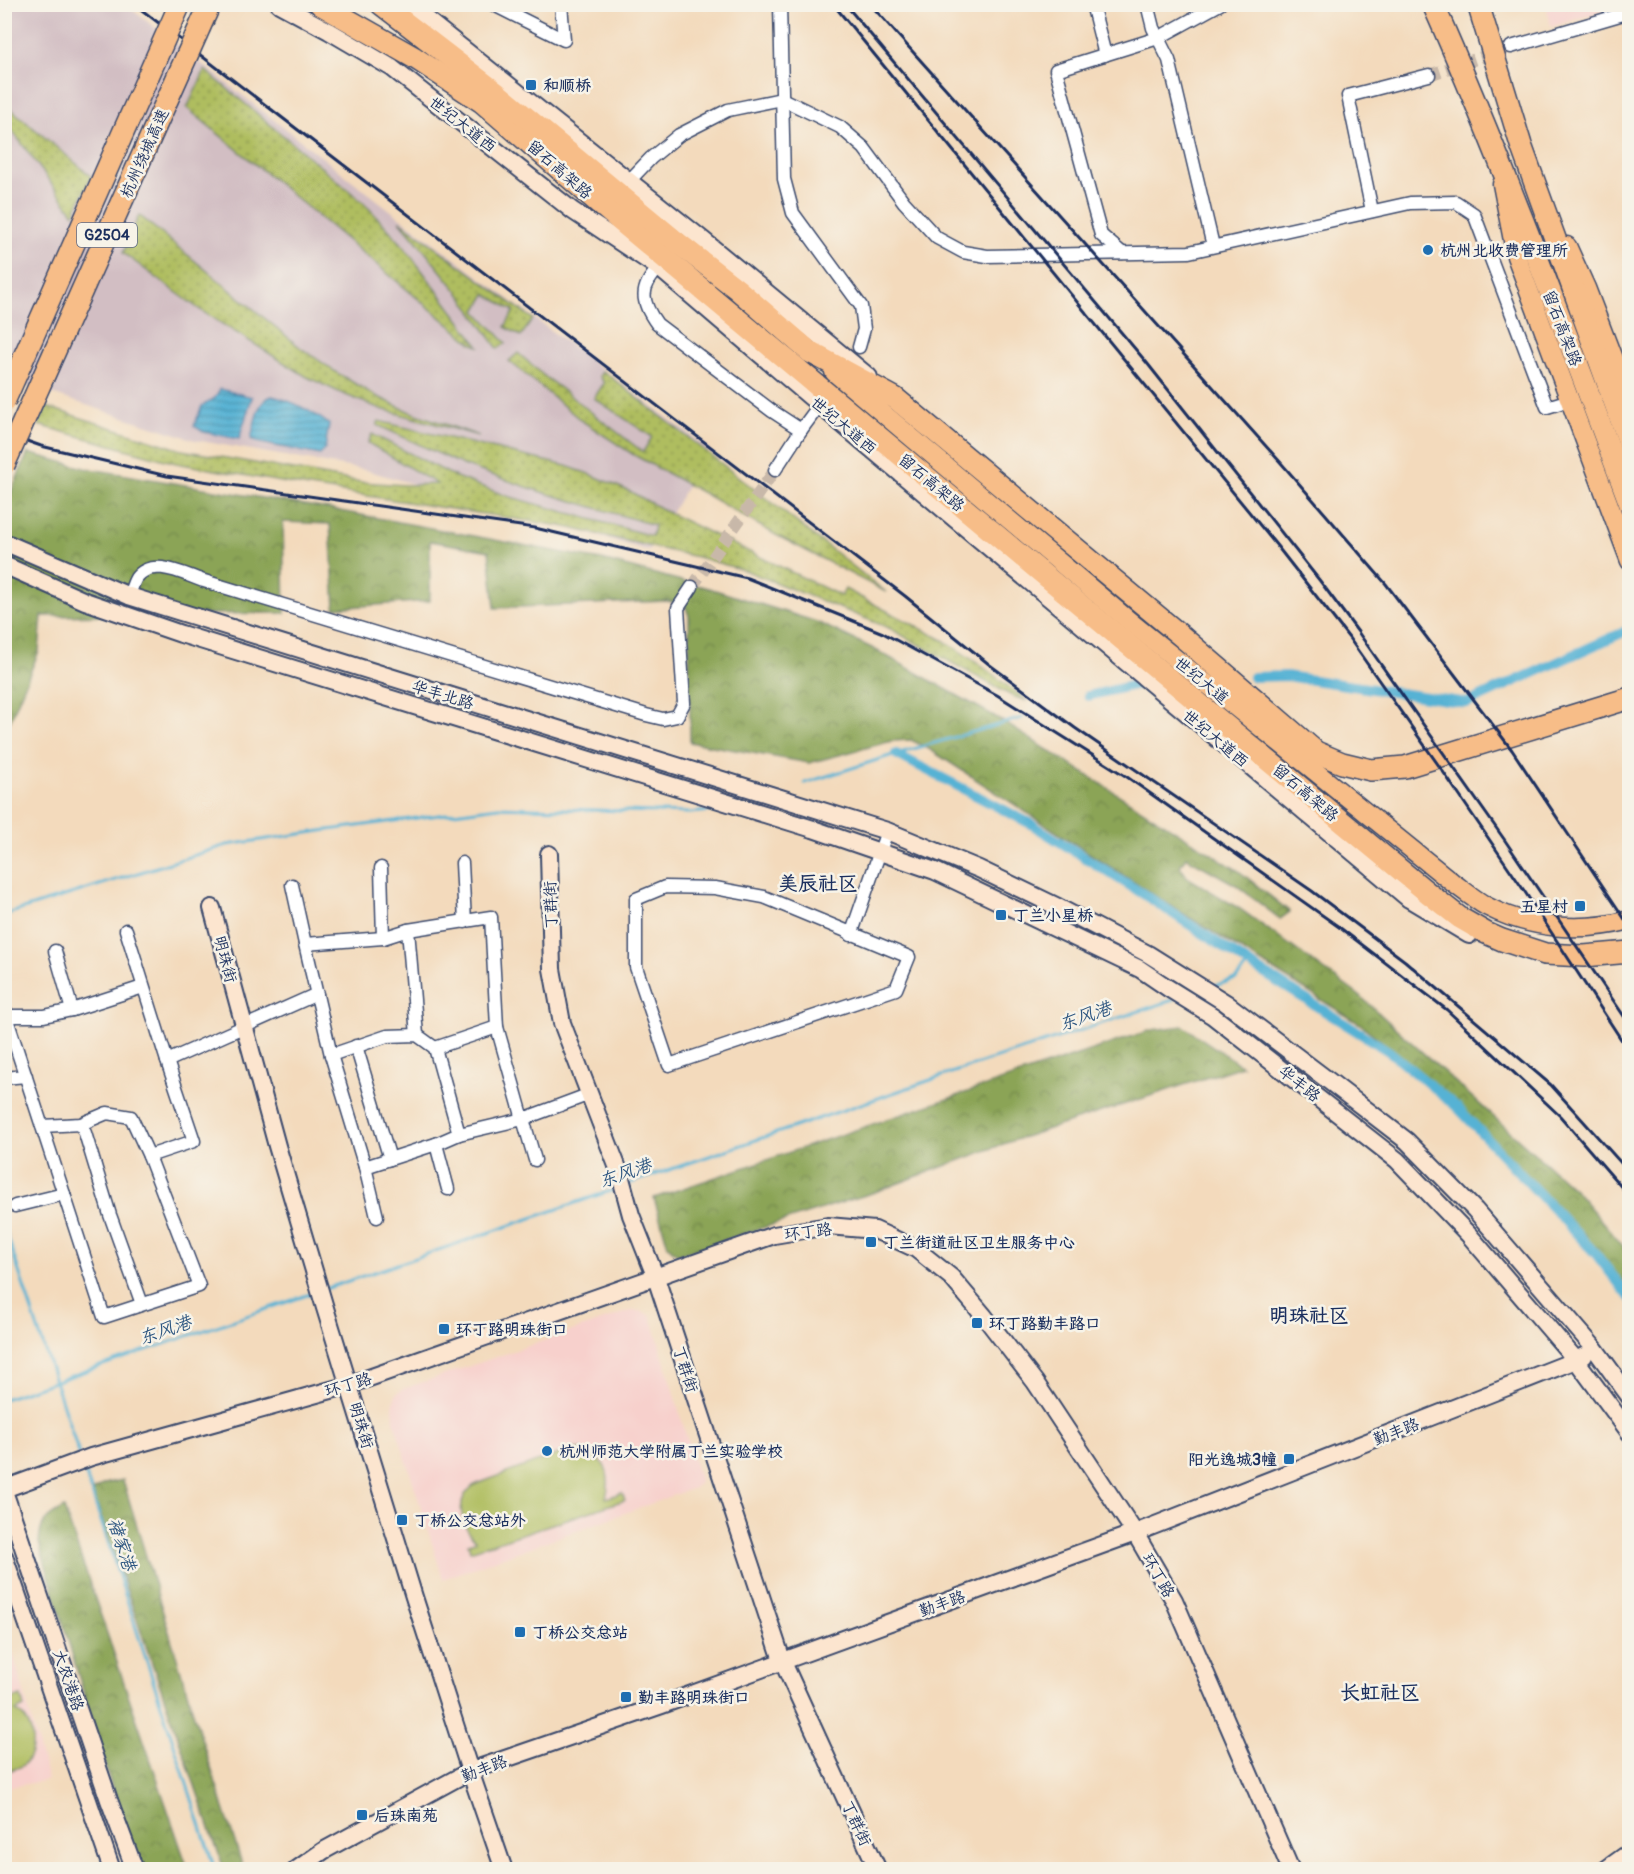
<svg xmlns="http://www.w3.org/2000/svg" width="1634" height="1874" font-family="Pangolin,'LXGW WenKai TC',sans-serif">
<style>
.built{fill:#f7d0cc}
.industrial{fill:#d2bec3}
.grass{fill:url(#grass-dots);stroke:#65765e;stroke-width:1.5}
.forest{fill:url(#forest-crowns);stroke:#536a5a;stroke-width:1.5}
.pitch{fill:#afbd5f;stroke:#65765e;stroke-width:1.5}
.water{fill:url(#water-rules);stroke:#387099;stroke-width:1.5}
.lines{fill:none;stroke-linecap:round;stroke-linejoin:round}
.stream{stroke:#56b2d4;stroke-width:3}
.canal{stroke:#56b2d4;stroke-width:10}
.street-tunnel{stroke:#c8b8a9;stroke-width:12;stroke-dasharray:12 6;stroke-linecap:butt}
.street-casing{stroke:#3b496c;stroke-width:15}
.secondary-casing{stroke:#3b496c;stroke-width:20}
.primary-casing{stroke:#3b496c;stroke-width:21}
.highway-casing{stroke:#3b496c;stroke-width:24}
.street{stroke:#fff;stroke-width:12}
.secondary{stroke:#fce5cf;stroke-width:16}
.primary{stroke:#f7bd88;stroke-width:18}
.highway{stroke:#f7bd88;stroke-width:21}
.rail{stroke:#1b2f5e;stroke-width:3}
.highway-bridge-casing{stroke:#3b496c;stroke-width:24;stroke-linecap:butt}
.highway-bridge{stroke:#f7bd88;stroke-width:21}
.poi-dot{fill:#1f6fb2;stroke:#f7f3e8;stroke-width:2}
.labels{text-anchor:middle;stroke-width:5;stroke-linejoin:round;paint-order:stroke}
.shield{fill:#f7f3e8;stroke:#5d6a87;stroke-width:1.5}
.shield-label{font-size:15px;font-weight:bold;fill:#1b2f5e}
.poi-label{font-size:16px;font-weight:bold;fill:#1b2f5e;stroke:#f7f3e8;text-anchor:start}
.street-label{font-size:16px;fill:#1b2f5e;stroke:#f7f3e8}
.water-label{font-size:18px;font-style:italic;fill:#2d5681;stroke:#f7f3e8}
.quarter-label{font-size:20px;font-weight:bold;fill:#1b2f5e;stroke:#f7f3e8}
</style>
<defs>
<pattern id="grass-dots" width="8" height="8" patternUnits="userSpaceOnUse" patternTransform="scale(1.5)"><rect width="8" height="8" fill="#afbd5f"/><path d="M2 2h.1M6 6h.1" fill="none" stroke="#8e9a52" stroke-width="1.8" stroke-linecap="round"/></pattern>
<pattern id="forest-crowns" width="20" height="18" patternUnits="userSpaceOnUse" patternTransform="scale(1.5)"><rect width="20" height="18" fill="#8ba456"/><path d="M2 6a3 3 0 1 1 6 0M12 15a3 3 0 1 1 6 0" fill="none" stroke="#71864a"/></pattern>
<pattern id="water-rules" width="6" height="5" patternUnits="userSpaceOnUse" patternTransform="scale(1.5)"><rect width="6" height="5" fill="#56b2d4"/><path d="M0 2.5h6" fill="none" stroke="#4691af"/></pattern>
</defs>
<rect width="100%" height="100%" fill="#f7f3e8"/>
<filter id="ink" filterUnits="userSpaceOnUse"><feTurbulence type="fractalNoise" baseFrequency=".0167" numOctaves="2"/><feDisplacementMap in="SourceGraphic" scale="12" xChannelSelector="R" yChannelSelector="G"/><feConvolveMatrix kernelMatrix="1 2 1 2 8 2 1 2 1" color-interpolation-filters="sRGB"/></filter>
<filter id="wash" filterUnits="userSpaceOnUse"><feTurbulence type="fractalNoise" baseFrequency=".008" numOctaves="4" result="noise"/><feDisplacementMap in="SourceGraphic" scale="24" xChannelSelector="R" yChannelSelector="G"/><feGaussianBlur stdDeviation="1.35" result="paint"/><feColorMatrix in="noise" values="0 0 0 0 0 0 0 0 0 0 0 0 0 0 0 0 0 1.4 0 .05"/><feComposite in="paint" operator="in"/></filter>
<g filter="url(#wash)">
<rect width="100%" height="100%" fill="#f3dabc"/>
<g class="built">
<path d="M1546,4H1622V5L1551,27Z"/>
<path d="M630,1311H641L651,1316L700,1482L694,1488L443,1579L394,1421L393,1406L396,1394L403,1389Z"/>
<path d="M4,1620L48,1780L5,1788H4Z"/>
</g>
<path class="industrial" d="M4,5H126L394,213L709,449L649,551L365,470L195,440L5,379Z"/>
<g class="grass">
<path d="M205,70L365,204L402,244L479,346L473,344L187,108Z"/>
<path d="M5,104L91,176L74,214L5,121Z"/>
<path d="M139,215L301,348L339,374L374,395L408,411L479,436L381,409L343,394L307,377L203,312L123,253Z"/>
<path d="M400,221L533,319L521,336L505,327L514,311L486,294L476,311L506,343L498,349L462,297Z"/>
<path d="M518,353L543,375L643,452L652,437L594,398L604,383L599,376L603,371L886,592L776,535L705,494L634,455L582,421L509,361Z"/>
<path d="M47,407L182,450L361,482L405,485L437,484L368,443L372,434L456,477L507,496L652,536L654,525L538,491L463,465L377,425L379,421L566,466L592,475L631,492L669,513L841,596L845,589L943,640L983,667L1027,701L1012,696L889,628L747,571L701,558L561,526L303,486L176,463L38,425Z"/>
</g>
<g class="forest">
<path d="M28,453L85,468L340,511L602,560L712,589L817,622L874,649L994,716L1239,871L1290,912L1280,919L1236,885L1186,857L1180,866L1187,877L1240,909L1360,996L1576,1191L1629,1253V1289L1597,1251L1513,1161L1422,1074L1360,1024L1158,898L929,749L911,740L892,741L809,763L690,742L689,616L685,605L667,601L495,608L489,551L430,541V601L335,608L330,524L283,522L285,613L42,616L39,651L5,733V505Z"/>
<path d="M1183,1026L1242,1066L1006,1143L875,1192L678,1255L668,1246L654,1198L1151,1030Z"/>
<path d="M123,1480L199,1731L243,1867L241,1869H224L92,1491L104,1484Z"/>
<path d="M64,1508L188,1869H136L39,1543C40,1521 46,1518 64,1508Z"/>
</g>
<g class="pitch">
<path d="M572,1449C602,1449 613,1471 606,1498L622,1493L625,1500L470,1551L468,1544L476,1541C465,1530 457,1512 464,1496C466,1492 471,1488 474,1485Z"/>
<path d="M21,1696L24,1707L16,1711C34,1721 38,1751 23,1765C18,1769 10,1770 5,1772V1701Z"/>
</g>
<g class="water">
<path d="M220,389L252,397L239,439L204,432L194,426L202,406L215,398Z"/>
<path d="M272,396C294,401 311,411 329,424L325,449L320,455L256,442L251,439C255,424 256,401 272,396Z"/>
</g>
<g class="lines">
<g class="stream">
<path d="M805,783L896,754L1022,718"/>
<path d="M4,915L227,845L321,831L498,807L690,813L721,810"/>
<path d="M1211,987L1236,979L1249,964"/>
<path d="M628,1184L954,1072L1173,1000"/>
<path d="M4,1226L79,1454"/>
<path d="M325,1289L616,1189"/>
<path d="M4,1399L316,1292"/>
<path d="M83,1466L215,1870"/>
</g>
<g class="canal">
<path d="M1253,677L1286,676L1467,703L1626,631"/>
<path d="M1088,696L1143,683"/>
<path d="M896,754L1031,824L1148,897L1249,964L1390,1052L1458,1108L1595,1253L1630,1298"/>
</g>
</g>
</g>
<g filter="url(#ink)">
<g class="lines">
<g class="street-tunnel">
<path d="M1429,75L1511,47"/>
<path d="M692,587L775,470"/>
</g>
<defs>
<g id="street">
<path d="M492,4L564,40L561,4"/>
<path d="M780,4L784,179L793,213L861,306L864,329L859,347"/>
<path d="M1092,4L1105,55"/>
<path d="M1147,4L1153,28L1169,60L1213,246"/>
<path d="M1511,47L1630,12"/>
<path d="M629,181L651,158L679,135L728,110L782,99L840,127L864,148L904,202L937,238L963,252L987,256L1189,252L1410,203L1456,202L1474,214L1547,407L1560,403"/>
<path d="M1372,211L1348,96L1429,75"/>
<path d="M1122,253L1101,235L1056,70L1158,38L1220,4"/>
<path d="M659,268C639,288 641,302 657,324L772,411L801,430L815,411"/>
<path d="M775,470L801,430"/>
<path d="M129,596C131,590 133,583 136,578C152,556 185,575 204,581L646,715L663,719L677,716L684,703L678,608L692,587"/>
<path d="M462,863L465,922"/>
<path d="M381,868L383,938"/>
<path d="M292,885L305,944"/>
<path d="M665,887L715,888L764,897L909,957L896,989L669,1065L636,967V899Z"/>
<path d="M126,930L167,1061L317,994"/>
<path d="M408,930L417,1035"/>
<path d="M851,935L887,831"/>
<path d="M55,951L72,1010"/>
<path d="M143,987L72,1010L44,1016H6L104,1317L199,1286L149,1156L194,1141L167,1061"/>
<path d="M356,1046L390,1159"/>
<path d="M435,1048L459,1134"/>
<path d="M331,1055L387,1036L417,1035L435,1048L497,1027"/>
<path d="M4,1078L26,1076"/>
<path d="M81,1124L85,1133L110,1215L142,1304"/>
<path d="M42,1126L81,1124L107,1113L131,1117L149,1156"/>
<path d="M436,1144L448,1189"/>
<path d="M535,1160L523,1119L459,1134L436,1144L365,1167L331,1055L305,944L383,938L408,930L491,917L497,1027L523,1119L590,1094"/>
<path d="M365,1167L377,1217"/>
<path d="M15,1206L64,1194"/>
</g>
<g id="secondary">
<path d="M279,4L329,31L392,68L573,211L659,268L863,442L1409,899L1469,935"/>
<path d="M407,4L703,240L869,377"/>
<path d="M4,542L129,596L887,831L979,869L1058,907L1148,954L1226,1003L1333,1084L1407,1141L1475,1210L1595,1349L1630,1397"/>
<path d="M4,565L85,601L181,634L813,829L935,871L1140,969L1168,988L1213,1016L1397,1160L1469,1235L1576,1360L1630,1433"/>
<path d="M549,854L552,969L562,1023L619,1171L631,1215L656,1278L782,1660L878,1870"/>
<path d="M212,908L277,1146L325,1308L414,1597L470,1771L504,1870"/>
<path d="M4,1489L91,1457L349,1385L774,1235L828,1226L875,1230L916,1249L951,1277L984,1316L1035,1382L1135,1533L1174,1600L1291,1870"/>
<path d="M4,1491L109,1800L135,1870"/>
<path d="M4,1556L112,1870"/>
<path d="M296,1870L323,1851L470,1771L662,1705L1135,1533L1576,1360L1584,1356"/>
<path d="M1605,1870L1630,1852"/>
</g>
<g id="primary">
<path d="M1502,184L1516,256L1630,561"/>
<path d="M1567,246L1586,288L1630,403"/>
<path d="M834,372L1134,625L1452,882C1463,890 1474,899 1486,906C1530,929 1581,933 1630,920"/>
</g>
<g id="highway">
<path d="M320,4L415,58L482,102L600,204L1037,569L1428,893L1460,918L1486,933L1502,940L1545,954L1584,956L1630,952"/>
<path d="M381,4L497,93L678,243L737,289L810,352L895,398L1180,635L1316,752L1342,763L1371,770L1405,767L1630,698"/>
<path d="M1433,4C1506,168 1567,336 1630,504"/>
<path d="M1478,4L1521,145L1630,445"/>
</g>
</defs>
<use href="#street" class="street-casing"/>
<use href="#secondary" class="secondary-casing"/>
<use href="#primary" class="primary-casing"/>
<use href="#highway" class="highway-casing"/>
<use href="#street" class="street"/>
<use href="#secondary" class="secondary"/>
<use href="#primary" class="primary"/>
<use href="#highway" class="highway"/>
<g class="rail">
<path d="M134,4L905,596L990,665L1075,728L1312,891L1405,961L1551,1085L1630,1173"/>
<path d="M833,4L1277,546L1349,638L1444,773L1523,889L1630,1053"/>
<path d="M845,4L1147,363L1320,581L1358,632L1504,839L1630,1025"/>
<path d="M870,4L1282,464L1386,584L1512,750L1630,927"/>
<path d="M4,433L41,446L167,476L535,528L747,578L883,633L997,695L1127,777L1339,927L1447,1010L1560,1116L1630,1197"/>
</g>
<defs>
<g id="highway-bridge">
<path d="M4,402L180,4"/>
<path d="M4,465L210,4"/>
</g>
</defs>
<use href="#highway-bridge" class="highway-bridge-casing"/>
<use href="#highway-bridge" class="highway-bridge"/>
</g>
</g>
<g class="poi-dot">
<rect x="525" y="79" width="12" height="12" rx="3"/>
<circle cx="1428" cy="250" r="6"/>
<rect x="1574" y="900" width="12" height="12" rx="3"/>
<rect x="995" y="909" width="12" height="12" rx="3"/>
<rect x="865" y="1236" width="12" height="12" rx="3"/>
<rect x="971" y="1317" width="12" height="12" rx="3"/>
<rect x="438" y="1323" width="12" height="12" rx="3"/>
<circle cx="547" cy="1451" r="6"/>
<rect x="1283" y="1453" width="12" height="12" rx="3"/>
<rect x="396" y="1514" width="12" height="12" rx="3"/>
<rect x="514" y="1626" width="12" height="12" rx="3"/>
<rect x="620" y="1691" width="12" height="12" rx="3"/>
<rect x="356" y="1809" width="12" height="12" rx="3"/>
</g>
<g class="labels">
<rect class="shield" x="77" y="223" width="60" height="24" rx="4.5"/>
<g class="shield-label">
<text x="107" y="240">G2504</text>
</g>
<g class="poi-label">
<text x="543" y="91">和顺桥</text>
<text x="1440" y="256">杭州北收费管理所</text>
<text x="1568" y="912" text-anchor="end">五星村</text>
<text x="1013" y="921">丁兰小星桥</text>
<text x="883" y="1248">丁兰街道社区卫生服务中心</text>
<text x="989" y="1329">环丁路勤丰路口</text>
<text x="456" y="1335">环丁路明珠街口</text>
<text x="559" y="1457">杭州师范大学附属丁兰实验学校</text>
<text x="1277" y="1465" text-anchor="end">阳光逸城3幢</text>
<text x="414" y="1526">丁桥公交总站外</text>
<text x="532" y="1638">丁桥公交总站</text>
<text x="638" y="1703">勤丰路明珠街口</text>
<text x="374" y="1821">后珠南苑</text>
</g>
<g class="street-label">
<text transform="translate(463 124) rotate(38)" y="6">世纪大道西</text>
<text transform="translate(144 153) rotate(-66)" y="6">杭州绕城高速</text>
<text transform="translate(560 169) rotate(41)" y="6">留石高架路</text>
<text transform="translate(1563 328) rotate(69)" y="6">留石高架路</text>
<text transform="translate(844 425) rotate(40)" y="6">世纪大道西</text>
<text transform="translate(932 482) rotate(40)" y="6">留石高架路</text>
<text transform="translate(1202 680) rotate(39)" y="6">世纪大道</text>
<text transform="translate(443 694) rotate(17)" y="6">华丰北路</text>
<text transform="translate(1216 738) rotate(40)" y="6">世纪大道西</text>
<text transform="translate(1306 792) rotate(40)" y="6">留石高架路</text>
<text transform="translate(550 905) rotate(-92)" y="6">丁群街</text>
<text transform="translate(226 959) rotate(75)" y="6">明珠街</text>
<text transform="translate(1300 1083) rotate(38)" y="6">华丰路</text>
<text transform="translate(808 1231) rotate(-7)" y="6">环丁路</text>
<text transform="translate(686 1369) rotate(72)" y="6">丁群街</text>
<text transform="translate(348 1384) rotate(-17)" y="6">环丁路</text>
<text transform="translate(362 1425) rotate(73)" y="6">明珠街</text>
<text transform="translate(1396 1431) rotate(-21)" y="6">勤丰路</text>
<text transform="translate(1159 1575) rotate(60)" y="6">环丁路</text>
<text transform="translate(942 1603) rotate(-20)" y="6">勤丰路</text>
<text transform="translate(69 1680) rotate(71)" y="6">大农港路</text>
<text transform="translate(484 1768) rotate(-21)" y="6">勤丰路</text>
<text transform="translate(857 1823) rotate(65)" y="6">丁群街</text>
</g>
<g class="water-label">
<text transform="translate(1085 1016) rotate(-19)" y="6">东风港</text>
<text transform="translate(625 1173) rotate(-19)" y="6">东风港</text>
<text transform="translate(165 1330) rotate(-19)" y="6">东风港</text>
<text transform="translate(122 1544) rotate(72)" y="6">褚家港</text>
</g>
<g class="quarter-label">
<text x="818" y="890">美辰社区</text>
<text x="1309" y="1322">明珠社区</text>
<text x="1380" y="1699">长虹社区</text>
</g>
</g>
<rect width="1634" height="1874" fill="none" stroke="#f7f3e8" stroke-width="24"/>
</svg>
